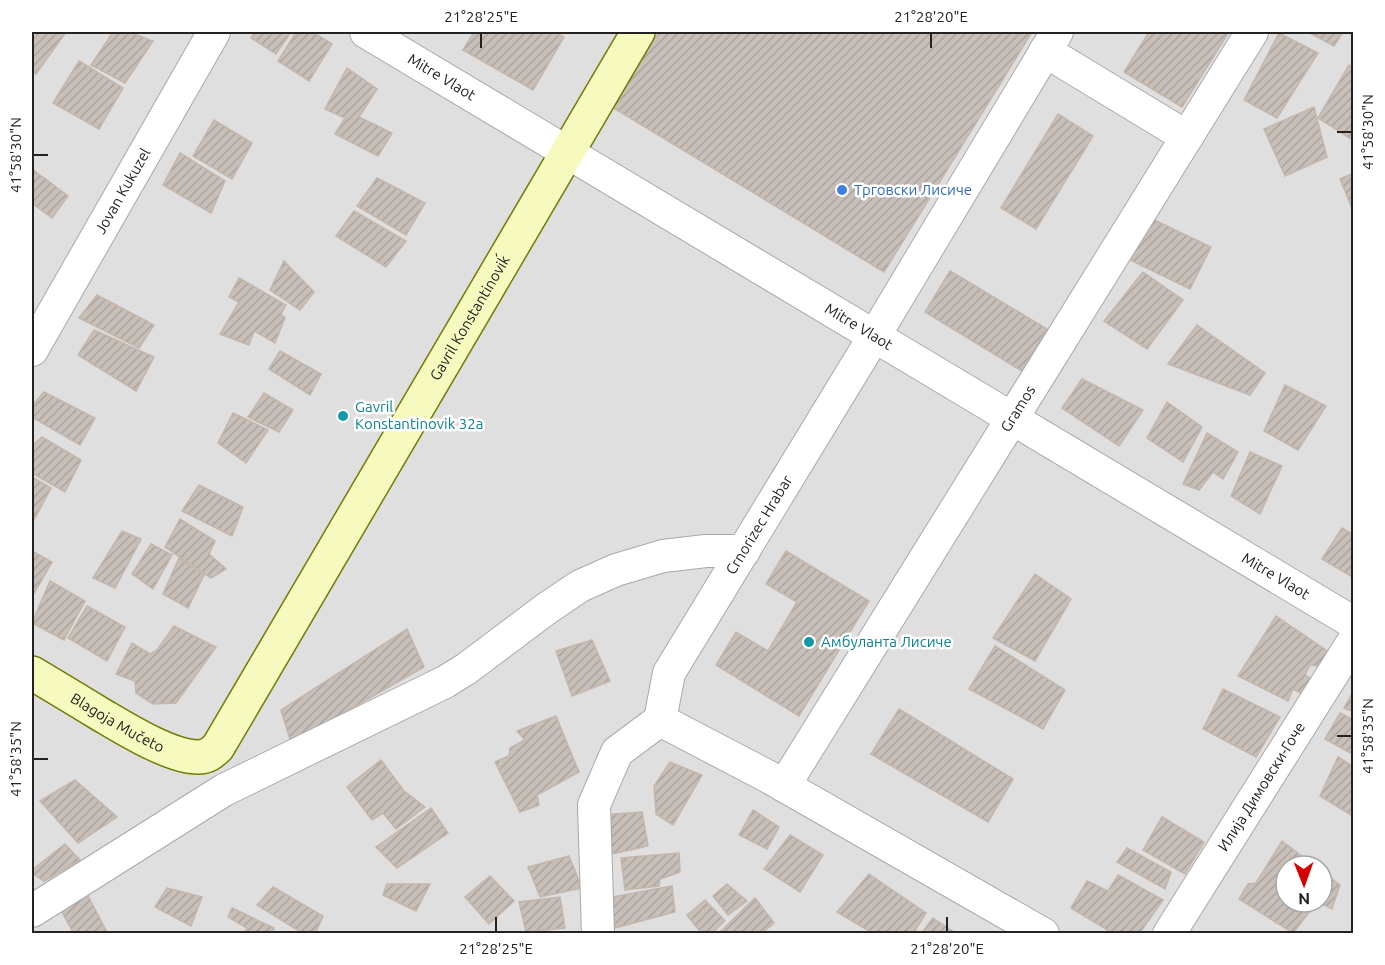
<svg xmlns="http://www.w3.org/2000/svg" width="1385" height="965" font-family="Ubuntu,sans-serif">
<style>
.residential{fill:#e0dfdf;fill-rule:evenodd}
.building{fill:url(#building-hatch);stroke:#c4b6ab;stroke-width:1.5}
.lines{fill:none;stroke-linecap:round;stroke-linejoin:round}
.street-casing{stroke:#a9a9a9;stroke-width:34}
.secondary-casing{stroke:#707d05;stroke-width:36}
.street{stroke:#fff;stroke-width:32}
.secondary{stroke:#f7fabf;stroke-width:33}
.ticks{fill:none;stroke:#222;stroke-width:2}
.shop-dot{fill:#3f7fe0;stroke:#fff;stroke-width:2}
.culture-dot{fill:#0f9aa8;stroke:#fff;stroke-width:2}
.labels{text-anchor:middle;stroke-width:5;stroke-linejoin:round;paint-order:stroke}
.street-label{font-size:15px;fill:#222;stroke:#fff}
.shop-label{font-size:15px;fill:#366cbe;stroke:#fff;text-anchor:start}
.culture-label{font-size:15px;fill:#0d838f;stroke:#fff;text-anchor:start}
.neatline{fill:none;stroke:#222;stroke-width:2}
.ticks-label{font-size:15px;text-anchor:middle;fill:#222}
</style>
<defs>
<pattern id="building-hatch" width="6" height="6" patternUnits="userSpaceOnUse" patternTransform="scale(1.5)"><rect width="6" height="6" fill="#c7bfb8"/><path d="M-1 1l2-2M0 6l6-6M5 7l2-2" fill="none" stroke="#aba49e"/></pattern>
</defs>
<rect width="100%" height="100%" fill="#f2efe9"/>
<path class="residential" d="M32,32H1353V933H32ZM1286,866H1322V902H1286Z"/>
<g class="building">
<path d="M38,32H66L36,74L32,71V41Z"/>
<path d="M113,32H129L153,41L125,83L91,65Z"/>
<path d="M255,32H291L276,54L251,38Z"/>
<path d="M296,32H313L332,44L309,81L278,61Z"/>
<path d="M474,32H554L564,37L533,90L463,50Z"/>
<path d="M659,32H1032L884,272L612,107Z"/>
<path d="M1149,32H1229L1182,107L1124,72Z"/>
<path d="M1308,32H1343L1334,46Z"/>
<path d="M1279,33L1318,53L1277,118L1244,100Z"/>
<path d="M79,61L123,88L99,129L53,103Z"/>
<path d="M1349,65L1354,69V141L1318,118Z"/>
<path d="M347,68L377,89L359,117L392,133L378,156L335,134L345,118L325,109Z"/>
<path d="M1314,107L1327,157L1285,176L1264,129Z"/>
<path d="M1058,114L1093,136L1036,229L1001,208Z"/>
<path d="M214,120L252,143L232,179L193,156Z"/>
<path d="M180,153L225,181L211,213L163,185Z"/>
<path d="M32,169L68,196L52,218L32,203Z"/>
<path d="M1354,173V210L1353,211L1340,179Z"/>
<path d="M377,178L425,203L406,235L357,206Z"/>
<path d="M354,211L406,241L386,267L336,236Z"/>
<path d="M1150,218L1211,247L1190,289L1130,260Z"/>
<path d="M284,261L314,292L300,310L270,290Z"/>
<path d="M950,271L1047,329L1022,371L925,312Z"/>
<path d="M1143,272L1183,300L1147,349L1104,321Z"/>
<path d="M239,278L286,305L281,314L285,318L275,343L254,331L249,345L220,334L239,302L229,297Z"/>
<path d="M97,295L154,325L139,348L79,318Z"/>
<path d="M1197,325L1265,373L1250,395L1168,364Z"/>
<path d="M94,330L154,357L136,391L78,355Z"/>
<path d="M280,351L321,374L310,395L269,369Z"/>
<path d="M1082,379L1143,410L1119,446L1062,408Z"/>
<path d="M1285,385L1326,406L1298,450L1264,431Z"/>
<path d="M44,392L95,418L80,445L32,417V406Z"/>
<path d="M264,393L293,410L279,432L248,417Z"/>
<path d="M1167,402L1202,427L1183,462L1147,438Z"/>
<path d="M233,413L268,430L246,463L218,443Z"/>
<path d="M1207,433L1238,452L1223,479L1213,472L1199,490L1183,484Z"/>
<path d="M42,437L81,460L65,492L32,473V443L34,444Z"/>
<path d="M1250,452L1282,466L1260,514L1231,496Z"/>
<path d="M32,477L51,488L34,520L32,519Z"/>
<path d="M199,485L243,507L232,536L182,511Z"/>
<path d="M180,519L215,541L209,554L226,569L211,578L165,547Z"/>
<path d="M1342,528L1354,535V578L1322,559Z"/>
<path d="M122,531L141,539L115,588L93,578Z"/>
<path d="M151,544L172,555L153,589L132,574Z"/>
<path d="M32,551L52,562L32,597Z"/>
<path d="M786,551L869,601L799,716L716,665L736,632L768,651L797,602L766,584Z"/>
<path d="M179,558L204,575L188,608L163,594Z"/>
<path d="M1035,574L1071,599L1035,661L993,638Z"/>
<path d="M50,581L85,601L64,640L32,623Z"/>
<path d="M87,606L125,627L107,661L68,638Z"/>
<path d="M1276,616L1329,652L1321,666L1310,665L1305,675L1313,680L1303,694L1293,689L1288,701L1238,676Z"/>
<path d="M174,626L216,647L176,703L153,704L136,693L135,681L116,674L132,643L150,654L157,650Z"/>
<path d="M407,629L424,667L291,743L281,710Z"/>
<path d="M592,640L610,681L572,696L556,651Z"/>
<path d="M995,646L1065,690L1043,729L969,689Z"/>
<path d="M1223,689L1280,717L1256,757L1203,729Z"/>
<path d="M1354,690V712L1344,708Z"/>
<path d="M899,709L1013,779L988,822L871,754Z"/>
<path d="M1340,713L1354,720V755L1325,739Z"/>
<path d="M556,716L579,772L537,795L539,805L520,812L495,762L509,756L510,748L525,740L517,731Z"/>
<path d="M1338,757L1354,767V817L1320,796Z"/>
<path d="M381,760L404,791L425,807L396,829L383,813L372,820L347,787Z"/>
<path d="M670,762L702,775L673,825L656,814L654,786Z"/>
<path d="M75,780L117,817L78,843L40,801Z"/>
<path d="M431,808L448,833L397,868L376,847Z"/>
<path d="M753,810L779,827L767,849L739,835Z"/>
<path d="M642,812L648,846L607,855L600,815Z"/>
<path d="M1162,817L1204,842L1185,874L1143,850Z"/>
<path d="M790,835L823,855L800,892L764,869Z"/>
<path d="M1282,841L1315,866H1286V902H1317L1293,933L1239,899L1248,884L1256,883Z"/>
<path d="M65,844L80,860L44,881L32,873V870Z"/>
<path d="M1127,848L1171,872L1165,889L1117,862Z"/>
<path d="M679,853L680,872L660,879L659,886L625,890L621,858Z"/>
<path d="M569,856L582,888L540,897L528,867Z"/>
<path d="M1322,871L1340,885L1332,909L1318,902H1322Z"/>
<path d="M869,874L926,913L913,934H874L837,912Z"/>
<path d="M1118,875L1163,900L1139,934H1114L1071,908L1087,881L1108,891Z"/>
<path d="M490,876L514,901L489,924L465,897Z"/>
<path d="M387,884H430L416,911L383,895Z"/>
<path d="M727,884L747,901L728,915L713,896Z"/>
<path d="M672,886L675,912L615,928L612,897Z"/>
<path d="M273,887L323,916L315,934H304L257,905Z"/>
<path d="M167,888L202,897L191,926L155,907Z"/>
<path d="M88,896L108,934H74L57,903Z"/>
<path d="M560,897L565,928L526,932L519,902Z"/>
<path d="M755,898L774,923L761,934H718Z"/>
<path d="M705,900L725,921L711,934H702L687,915Z"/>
<path d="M232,908L274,928L272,934H244L247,928L228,917Z"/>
<path d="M933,918L957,934H921Z"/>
</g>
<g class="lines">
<defs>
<g id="street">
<path id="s1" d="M366,32L1354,623"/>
<path d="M1045,51L1187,137"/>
<path id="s2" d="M32,350L214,32"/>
<path id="s3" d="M784,786L1252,32"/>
<path d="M32,911L224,790L445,682L466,669L546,609L580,586L616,570L663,556L706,551H744"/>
<path d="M598,934L594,805L617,752L660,720"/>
<path id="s4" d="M1043,934L767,776L660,720L669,673L875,335L1057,32"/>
<path id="s5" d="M1169,934L1354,640"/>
</g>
<g id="secondary">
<path id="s6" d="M32,673C54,686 77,700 100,714C124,728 170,757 198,757C207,757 212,753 218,747L638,32"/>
</g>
</defs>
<use href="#street" class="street-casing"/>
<use href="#secondary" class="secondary-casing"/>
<use href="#street" class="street"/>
<use href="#secondary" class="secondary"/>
</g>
<path class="ticks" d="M481,33V48M931,33V48M1337,132H1352M33,155H48M1337,736H1352M33,759H48M496,917V932M947,917V932"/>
<circle class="shop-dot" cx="842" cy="190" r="6"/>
<g class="culture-dot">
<circle cx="343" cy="416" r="6"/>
<circle cx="809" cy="642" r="6"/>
</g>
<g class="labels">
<g class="street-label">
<text dy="5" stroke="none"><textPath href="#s1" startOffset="88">Mitre Vlaot</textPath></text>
<text dy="5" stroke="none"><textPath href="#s2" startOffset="183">Jovan Kukuzel</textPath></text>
<text dy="5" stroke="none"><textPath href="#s6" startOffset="708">Gavril Konstantinoviḱ</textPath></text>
<text dy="5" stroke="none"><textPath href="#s1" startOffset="574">Mitre Vlaot</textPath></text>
<text dy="5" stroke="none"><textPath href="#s3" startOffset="444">Gramos</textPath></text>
<text dy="5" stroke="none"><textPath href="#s4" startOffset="660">Crnorizec Hrabar</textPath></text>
<text dy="5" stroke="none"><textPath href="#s1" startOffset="1060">Mitre Vlaot</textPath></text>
<text dy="5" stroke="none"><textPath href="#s6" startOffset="99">Blagoja Mučeto</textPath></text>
<text dy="5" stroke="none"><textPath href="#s5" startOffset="174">Илија Димовски-Гоче</textPath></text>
</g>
<g class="shop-label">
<text x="854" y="195">Трговски Лисиче</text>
</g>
<g class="culture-label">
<text x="355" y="412">Gavril<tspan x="355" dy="17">Konstantinovik 32a</tspan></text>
<text x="821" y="647">Амбуланта Лисиче</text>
</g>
</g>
<rect width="1385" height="965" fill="none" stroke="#ffffff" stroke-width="66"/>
<g transform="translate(1304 884) rotate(179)"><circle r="28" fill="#ffffff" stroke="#a7a7a7" stroke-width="1.5"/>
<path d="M0-4.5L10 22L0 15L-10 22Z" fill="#d40000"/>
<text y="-9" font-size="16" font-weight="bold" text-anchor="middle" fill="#222222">N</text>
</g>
<rect x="33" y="33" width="1319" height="899" class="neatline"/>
<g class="ticks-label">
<text x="481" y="22">21°28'25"E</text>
<text x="931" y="22">21°28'20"E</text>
<text transform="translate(1368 132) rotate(-90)" y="5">41°58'30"N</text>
<text transform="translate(16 155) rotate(-90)" y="5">41°58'30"N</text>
<text transform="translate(1368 736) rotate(-90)" y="5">41°58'35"N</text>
<text transform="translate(16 759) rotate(-90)" y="5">41°58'35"N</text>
<text x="496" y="954">21°28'25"E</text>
<text x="947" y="954">21°28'20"E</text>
</g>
</svg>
